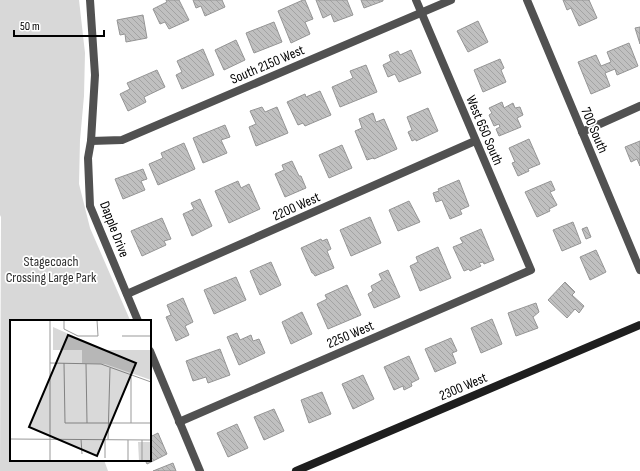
<svg xmlns="http://www.w3.org/2000/svg" width="640" height="471" font-family="'Sofia Sans Condensed',sans-serif">
<style>
.green{fill:#d8d8d8}
.building{fill:url(#building-back-hatch);stroke:#959595}
.lines{fill:none;stroke-linecap:round;stroke-linejoin:round}
.minor{stroke:#515151;stroke-width:8}
.tertiary{stroke:#515151;stroke-width:8}
.secondary{stroke:#1e1e1e;stroke-width:8}
.labels{text-anchor:middle;stroke-width:3.5;stroke-linejoin:round;paint-order:stroke}
.street-label{font-size:14px;fill:#000;stroke:#fff}
.park-label{font-size:14px;fill:#2f2f2f;stroke:#fff}
.inset-road{fill:none;stroke:#999;stroke-width:1}
.view{fill:#000;fill-opacity:0.15;stroke:#000;stroke-width:2}
.inset-edge{fill:none;stroke:#000;stroke-width:2}
</style>
<defs>
<pattern id="building-back-hatch" width="6" height="6" patternUnits="userSpaceOnUse"><rect width="6" height="6" fill="#c0c0c0"/><path d="M-1 5l2 2M0 0l6 6M5-1l2 2" fill="none" stroke="#a3a3a3"/></pattern>
</defs>
<rect width="100%" height="100%" fill="#fff"/>
<path class="green" d="M0,0H79L85,53L84,96L80,140L79,184L90,228L130,320L127,321H11V460H104L108,471H0L1,217L0,215Z"/>
<g class="building">
<path d="M166,0H179L189,20L169,29L165,22L160,24L153,9L167,2Z"/>
<path d="M193,0H222L225,7L205,16L201,6L196,8Z"/>
<path d="M303,0H305L313,19L305,22L310,34L291,43L278,11Z"/>
<path d="M316,0H347L353,15L334,22L331,14L323,18Z"/>
<path d="M361,0H383V1L364,8Z"/>
<path d="M563,0H589L597,18L579,26L571,8L567,10Z"/>
<path d="M143,15L147,38L126,42L125,34L120,35L117,20Z"/>
<path d="M478,21L488,42L468,52L457,31Z"/>
<path d="M274,22L282,42L254,53L246,33Z"/>
<path d="M640,27V44L635,28Z"/>
<path d="M236,40L245,60L224,70L215,50Z"/>
<path d="M629,43L638,66L617,75L615,69L605,73L610,86L591,94L578,62L596,55L601,66L611,62L607,52Z"/>
<path d="M203,49L214,75L182,89L176,75L182,72L177,61Z"/>
<path d="M411,50L421,73L399,82L395,74L388,77L383,65L391,61L389,55L398,51L400,55Z"/>
<path d="M500,59L504,68L501,70L506,82L483,92L474,70Z"/>
<path d="M366,65L377,92L340,107L332,87L353,78L350,71Z"/>
<path d="M157,70L165,87L144,97L146,102L128,111L120,94L130,89L127,83Z"/>
<path d="M320,91L331,115L305,126L303,123L298,125L287,102L305,94L306,97Z"/>
<path d="M502,102L504,108L513,103L515,108L520,107L523,115L517,118L521,127L499,136L496,129L500,127L499,124L494,126L489,115L492,113L489,108Z"/>
<path d="M262,107L265,112L277,107L288,133L256,146L249,127L256,124L250,111Z"/>
<path d="M428,108L438,131L416,141V139L412,141L408,132L412,130L407,117Z"/>
<path d="M373,113L376,122L384,119L397,149L374,159L373,158L367,160L355,131L362,128L359,119Z"/>
<path d="M225,125L230,137L221,140L227,153L203,163L193,138Z"/>
<path d="M529,139L540,164L528,169L529,171L518,176L512,163L515,162L509,148Z"/>
<path d="M640,141V166L637,159L631,162L625,147Z"/>
<path d="M184,143L195,169L158,185L149,164L163,158L161,153Z"/>
<path d="M342,145L352,168L329,178L319,155Z"/>
<path d="M292,161L299,176H301L306,188L285,197L275,174L284,170L282,165Z"/>
<path d="M143,169L147,179L141,181L145,190L123,199L115,179Z"/>
<path d="M459,180L469,206L460,210L462,214L450,219L442,200L436,202L433,193L439,191L438,189Z"/>
<path d="M238,181L241,188L249,184L260,209L229,223L215,191Z"/>
<path d="M551,181L555,190L550,192L557,205L549,209L550,211L537,217L525,192Z"/>
<path d="M200,199L212,226L192,236L183,214L194,209L191,203Z"/>
<path d="M409,201L420,222L398,231L389,210Z"/>
<path d="M370,217L381,243L351,256L340,230Z"/>
<path d="M162,218L171,239L164,241L166,245L142,256L131,231Z"/>
<path d="M573,222L581,243L562,251L553,230Z"/>
<path d="M587,227L591,237L586,239L582,229Z"/>
<path d="M481,229L494,260L484,264L483,262L479,263L481,266L470,271L469,269L464,271L453,247L463,243L460,238Z"/>
<path d="M321,239L322,241L327,239L331,249L327,251L334,268L315,276L313,273H312L301,248Z"/>
<path d="M438,247L451,278L420,291L410,266L418,262L416,257Z"/>
<path d="M596,250L606,272L590,280L580,257Z"/>
<path d="M271,262L281,285L260,295L250,271Z"/>
<path d="M388,270L400,297L374,308L368,294L373,291L371,286L382,280L379,274Z"/>
<path d="M236,277L246,300L214,314L204,290Z"/>
<path d="M565,282L575,292L572,295L584,306L579,313L575,309L567,318L548,300Z"/>
<path d="M347,285L361,315L328,329L317,304L327,299L325,295Z"/>
<path d="M183,298L193,322L185,326L189,335L176,341L166,317L171,315L167,305Z"/>
<path d="M536,303L539,312L533,317L538,328L516,336L508,313Z"/>
<path d="M302,312L312,334L291,344L282,322Z"/>
<path d="M492,319L502,344L481,353L471,328Z"/>
<path d="M237,333L240,340L251,335L253,341L259,339L265,353L239,365L227,337Z"/>
<path d="M451,338L457,351L452,353L456,363L435,372L425,349Z"/>
<path d="M220,349L230,375L208,383L206,377L193,381L186,361Z"/>
<path d="M409,356L419,379L411,383L412,386L404,390L403,386L394,390L384,367Z"/>
<path d="M363,375L374,399L353,409L342,384Z"/>
<path d="M322,392L331,414L309,423L301,400Z"/>
<path d="M274,409L284,431L264,440L254,417Z"/>
<path d="M237,424L248,448L228,457L217,433Z"/>
<path d="M150,431L152,436L158,433L167,454L147,464L145,460H150Z"/>
<path d="M173,463L176,471H153Z"/>
</g>
<g class="lines">
<g class="minor">
<path d="M90,0L95,75L91,141L88,158L90,206L138,321"/>
<path d="M582,132L640,106"/>
<path d="M91,141L122,140L451,0"/>
<path d="M127,294L475,141"/>
<path d="M150,351L200,471"/>
<path d="M179,422L531,270L416,0"/>
</g>
<path class="tertiary" d="M527,0L640,270"/>
<path class="secondary" d="M296,471L640,325"/>
</g>
<g class="labels">
<g class="street-label">
<text transform="translate(267 64) rotate(-23)" y="5">South 2150 West</text>
<text transform="translate(485 130) rotate(67)" y="5">West 650 South</text>
<text transform="translate(595 130) rotate(67)" y="5">700 South</text>
<text transform="translate(296 206) rotate(-24)" y="5">2200 West</text>
<text transform="translate(115 229) rotate(69)" y="5">Dapple Drive</text>
<text transform="translate(350 334) rotate(-23)" y="5">2250 West</text>
<text transform="translate(463 386) rotate(-23)" y="5">2300 West</text>
</g>
<g class="park-label">
<text x="51" y="266">Stagecoach<tspan x="51" dy="16">Crossing Large Park</tspan></text>
</g>
</g>
<g transform="translate(10 320)">
<rect width="141" height="141" fill="#fff"/>
<path d="M43,7L95,30H141V60L95,44L72,43V30H43ZM128,122H141V141H129Z" fill="#d8d8d8"/>
<path class="inset-road" d="M54,0V9L68,16H88L87,0M112,16H141M40,43L91,44L141,62M54,43L55,103H141M76,44L77,103M121,103V57M0,119L141,120M71,119L72,134M95,119V138M98,119L100,48M40,141V0M118,141V120M132,141V120"/>
<path class="view" d="M58,15L126,43L87,136L19,107Z"/>
<rect width="141" height="141" class="inset-edge"/>
</g>
<path d="M14 30v6h90v-6" fill="none" stroke="#000000" stroke-width="2"/>
<text x="20" y="30" font-size="12" fill="#000000" stroke="#ffffff" stroke-width="3" paint-order="stroke">50 m</text>
</svg>
